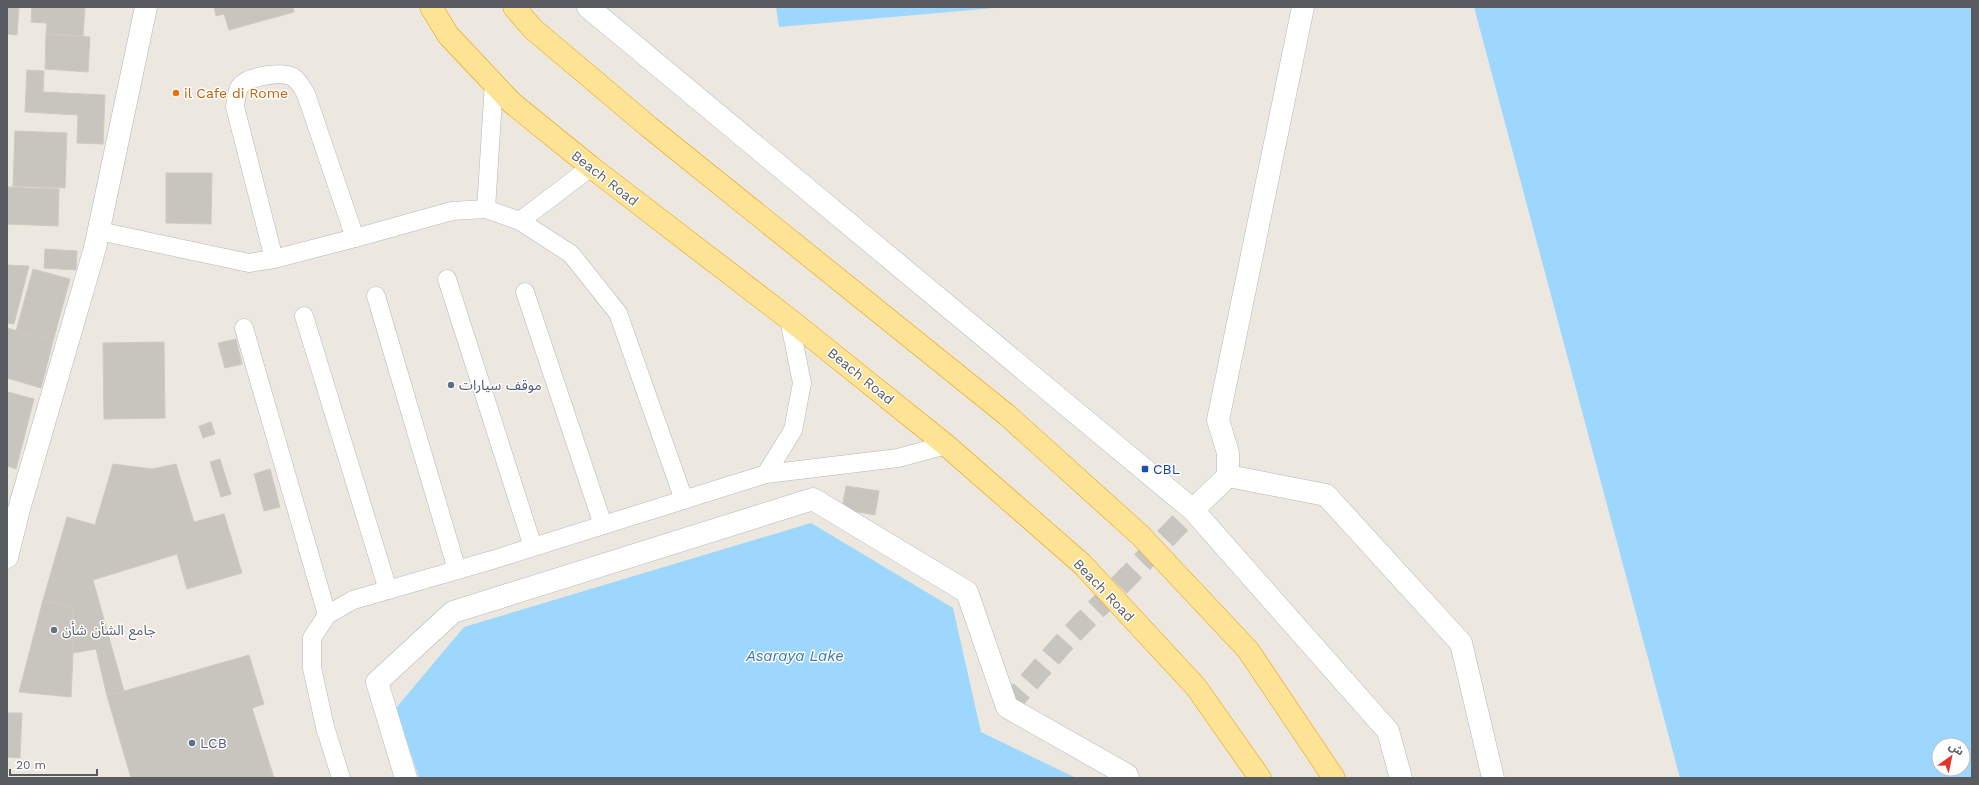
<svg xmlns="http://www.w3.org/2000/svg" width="1979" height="785" font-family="'Work Sans','Noto Sans Arabic',sans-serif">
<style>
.water{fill:#9dd7fe;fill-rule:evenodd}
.building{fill:#c8c5bf;stroke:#d0cabe}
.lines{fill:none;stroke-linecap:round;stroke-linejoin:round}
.pedestrian-tunnel{stroke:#c7c5c0;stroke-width:22;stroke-dasharray:22 11;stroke-linecap:butt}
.service-casing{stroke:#b2b6bb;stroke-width:19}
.pedestrian-casing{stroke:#b2b6bb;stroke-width:23}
.trunk-casing{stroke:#e99902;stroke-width:23}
.service{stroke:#fff;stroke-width:18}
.pedestrian{stroke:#fff;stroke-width:22}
.trunk{stroke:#fde394;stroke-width:22}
.food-dot{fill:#e8710a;stroke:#fff;stroke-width:1.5}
.service-dot{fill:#5c6f8a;stroke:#fff;stroke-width:1.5}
.transit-dot{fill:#1a4fb4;stroke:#fff;stroke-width:1.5}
.worship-dot{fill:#6b7280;stroke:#fff;stroke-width:1.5}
.labels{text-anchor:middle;stroke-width:3;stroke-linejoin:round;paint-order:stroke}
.food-label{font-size:14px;fill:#c56008;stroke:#fff;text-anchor:start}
.street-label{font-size:14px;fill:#585c61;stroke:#fff}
.service-label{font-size:14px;fill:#4e5e75;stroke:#fff;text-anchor:start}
.transit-label{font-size:14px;fill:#164399;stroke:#fff;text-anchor:start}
.worship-label{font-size:14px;fill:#5b616d;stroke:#fff;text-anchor:start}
.water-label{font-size:15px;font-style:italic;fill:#3b78af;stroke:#fff}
</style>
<rect width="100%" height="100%" fill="#ece8df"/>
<g class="water">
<path d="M776,7H1006L779,27Z"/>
<path d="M1474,7H1972V778H1680ZM1939,745H1963V769H1939Z"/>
<path d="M811,523L953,608L981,732L1076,778H419L396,708L464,627Z"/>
</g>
<g class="building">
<path d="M7,7H19L17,35L7,34Z"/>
<path d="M32,7H85L83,36L46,34L47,23L31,22Z"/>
<path d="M214,7H293L294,12L229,30L224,14L216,16Z"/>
<path d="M46,34L90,37L88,72L45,69Z"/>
<path d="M27,70L44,71L43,92L105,95L103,144L77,143L78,115L25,112Z"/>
<path d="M15,131L67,133L65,188L13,186Z"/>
<path d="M166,173H212L211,224L166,223Z"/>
<path d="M7,187L59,189L58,226L7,224Z"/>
<path d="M45,249L77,251L76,270L44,268Z"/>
<path d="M7,265L29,266L14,324L7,323Z"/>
<path d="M33,269L70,279L53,341L16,331Z"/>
<path d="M7,328L53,341L41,388L7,378Z"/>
<path d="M236,339L242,364L225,368L218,343Z"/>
<path d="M164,342L165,418L104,419L103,343Z"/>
<path d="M8,392L34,399L16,469L7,466Z"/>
<path d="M211,422L215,434L203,438L199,426Z"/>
<path d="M220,459L231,494L221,497L210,462Z"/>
<path d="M113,464L152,469L176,464L194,522L224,514L242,573L187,589L177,554L93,580L124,691L107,696L96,649L73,653L72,608L43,600L67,517L95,525Z"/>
<path d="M270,469L280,507L264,511L254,474Z"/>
<path d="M846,486L879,491L875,515L842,509Z"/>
<path d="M43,600L72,608L73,653L71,697L19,692Z"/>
<path d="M249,655L264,704L252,708L274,778H131L107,696Z"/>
<path d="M7,713H22L20,758L7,757Z"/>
</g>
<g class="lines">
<path class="pedestrian-tunnel" d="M1007,707L1066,640L1193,510"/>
<defs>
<g id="service">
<path d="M486,209L494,83"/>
<path d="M520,221L591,167"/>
<path d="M99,231L249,263L274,259L355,238L452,211L486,209L520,221L571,254L618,313L684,500"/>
<path d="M274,259L235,107C236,100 236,93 240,86C248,76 282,71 293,77C299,81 302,87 306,94L355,238"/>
<path d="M447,279L533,547"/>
<path d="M525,292L603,525"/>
<path d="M376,296L457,570"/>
<path d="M304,316L388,590"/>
<path d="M244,328L327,615"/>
<path d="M766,474L793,430L802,383L789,319"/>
<path d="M341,778L325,727L312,668V638L327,615L353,600L492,560L766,474L898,458L946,445"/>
</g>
<g id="pedestrian">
<path d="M588,7L1193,510L1388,731L1401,778"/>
<path d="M1228,476L1326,495L1461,643L1493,778"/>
<path d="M1193,510L1228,476V453L1218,420L1303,7"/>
<path d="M7,557L19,509L95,248L146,7"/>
<path d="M406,778L377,682L453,612L813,499L967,592L1007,707L1127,775L1128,778"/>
</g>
<g id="trunk">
<path d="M431,7L448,35L512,103L591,167L789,319L946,445L1082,564L1196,687L1260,778"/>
<path d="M514,7L533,29L649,127L1007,415L1140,535L1248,650L1334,778"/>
</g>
</defs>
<use href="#service" class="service-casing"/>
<use href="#pedestrian" class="pedestrian-casing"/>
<use href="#trunk" class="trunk-casing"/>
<use href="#service" class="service"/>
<use href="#pedestrian" class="pedestrian"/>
<use href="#trunk" class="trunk"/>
</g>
<circle class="food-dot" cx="176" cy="93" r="4"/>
<g class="service-dot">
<circle cx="451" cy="385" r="4"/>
<circle cx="192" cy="743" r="4"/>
</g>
<rect class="transit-dot" x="1141" y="465" width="8" height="8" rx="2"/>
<circle class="worship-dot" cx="54" cy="630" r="4"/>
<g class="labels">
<g class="food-label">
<text x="184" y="98">il Cafe di Rome</text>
</g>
<g class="street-label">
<text transform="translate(605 178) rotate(38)" y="5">Beach Road</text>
<text transform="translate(861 376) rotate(39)" y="5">Beach Road</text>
<text transform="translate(1104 590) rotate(46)" y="5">Beach Road</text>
</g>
<g class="service-label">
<text x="459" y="390">موقف سيارات</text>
<text x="200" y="748">LCB</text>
</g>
<g class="transit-label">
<text x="1153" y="474">CBL</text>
</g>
<g class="worship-label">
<text x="62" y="635">جامع الشأن شأن</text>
</g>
<g class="water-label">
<text x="795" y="661">Asaraya Lake</text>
</g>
</g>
<rect width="1979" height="785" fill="none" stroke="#585c61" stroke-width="16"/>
<g transform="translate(1951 757) rotate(33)"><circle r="19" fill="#ffffff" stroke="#bcbec0"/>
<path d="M0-3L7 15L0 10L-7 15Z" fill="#e7322a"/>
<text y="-6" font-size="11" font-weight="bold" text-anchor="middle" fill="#585c61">ش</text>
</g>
<path d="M10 769v6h87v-6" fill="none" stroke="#585c61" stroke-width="2"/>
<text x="16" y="769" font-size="12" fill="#585c61" stroke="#ffffff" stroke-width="3" paint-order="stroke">20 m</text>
</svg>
